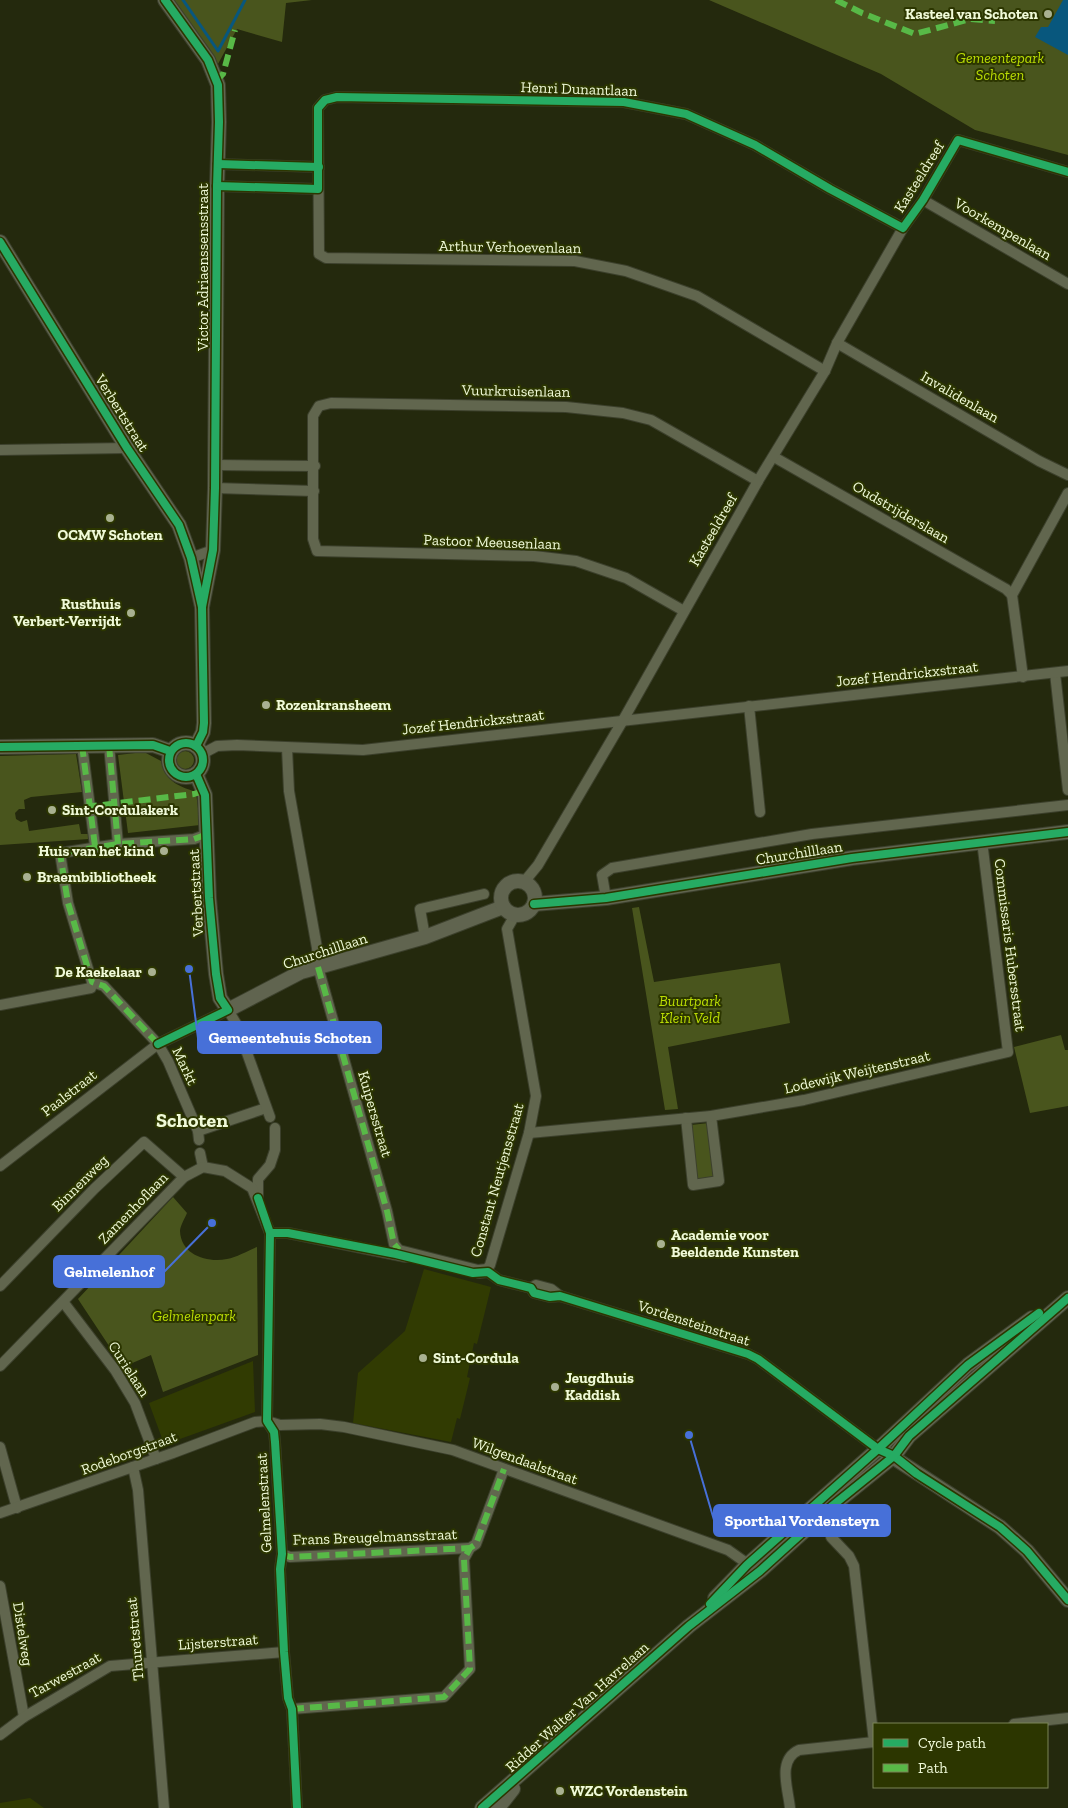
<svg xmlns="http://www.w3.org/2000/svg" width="1068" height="1808" font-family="'Zilla Slab',serif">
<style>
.built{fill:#313b02}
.green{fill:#49551d}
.water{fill:#08577d}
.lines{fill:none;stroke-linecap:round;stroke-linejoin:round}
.stream{stroke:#08577d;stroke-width:3}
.street-casing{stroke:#3c402c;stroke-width:12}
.secondary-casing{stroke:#3c402c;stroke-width:16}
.street{stroke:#61664e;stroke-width:10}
.secondary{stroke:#60644f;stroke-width:14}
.quiet{stroke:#58b947;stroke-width:6;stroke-dasharray:12 6;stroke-linecap:butt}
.cycleway-casing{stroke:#2c3600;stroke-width:11}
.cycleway{stroke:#26ab63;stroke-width:8}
.poi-dot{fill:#a9b191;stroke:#2c3600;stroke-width:2}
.labels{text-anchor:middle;stroke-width:4;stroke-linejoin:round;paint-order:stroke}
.poi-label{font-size:15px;font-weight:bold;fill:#f0fad8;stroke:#2c3600;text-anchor:start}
.park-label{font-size:15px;font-style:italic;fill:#bbdd04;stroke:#2c3600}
.street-label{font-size:15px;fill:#f0fad8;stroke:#2c3600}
.district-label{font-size:20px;font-weight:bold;fill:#f0fad8;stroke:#2c3600}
.leader{fill:none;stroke:#4770d8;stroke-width:2}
.callout-dot{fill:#4770d8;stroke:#2c3600;stroke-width:2}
.callout{fill:#4770d8;stroke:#4770d8;stroke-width:2}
.callout-label{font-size:16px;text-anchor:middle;font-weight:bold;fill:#fff}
</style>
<rect width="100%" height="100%" fill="#24290d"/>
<g class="built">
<path d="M424,1269L491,1287L477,1344L474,1343L467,1377L470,1378L460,1419L457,1418L451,1442L353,1423L358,1373L405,1331Z"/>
<path d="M253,1361L255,1412L180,1439L178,1435L163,1441L149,1403Z"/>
<path d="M30,1798L44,1808H0V1803Z"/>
</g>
<g class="green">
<path d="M174,0H312L286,3L282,42L237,29L218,64Z"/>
<path d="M709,0H1068V155L975,130L881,74Z"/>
<circle cx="185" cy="760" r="9"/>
<path d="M144,752L161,761C167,782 176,785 196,792L200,825L128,833L118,755Z"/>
<path d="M76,754L82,792L31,797L24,800L25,809H19L15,813L16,819L21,822L27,820L29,831L79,824L81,834H89V839L0,845V756Z"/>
<path d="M639,907L654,982L780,963L790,1023L668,1047L678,1109L665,1110L632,908Z"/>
<path d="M1061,1035L1065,1050H1068V1106L1030,1113L1014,1047Z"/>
<path d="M709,1123L715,1178L697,1180L691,1125Z"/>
<path d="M173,1197L187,1213C185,1218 180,1226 180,1231C181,1255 207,1263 227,1259C237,1257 247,1251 257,1247L258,1355L163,1392L151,1355L123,1367L78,1299Z"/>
</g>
<path class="water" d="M1063,0H1068V55L1035,37L1041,27H1048Z"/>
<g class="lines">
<path class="stream" d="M183,0L218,51L245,0"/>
<defs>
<g id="street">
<path d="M218,164L319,167"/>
<path d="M217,186L318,189"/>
<path d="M923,200L1068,284"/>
<path d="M837,343L1039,461L1068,475"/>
<path d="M825,371L697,296L626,271L575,261L326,258L319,254L318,108L325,100L337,97L624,102L686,114L755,145L830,189L903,228"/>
<path d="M0,450L127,448"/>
<path d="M774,457L1006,589L1012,595"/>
<path d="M215,465L315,466"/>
<path d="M215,488L314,491"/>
<path d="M191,558L213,550"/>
<path d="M684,611L626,578L576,561L534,556L317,551L313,539V416L319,406L331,403L566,407L623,413L651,420L758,481"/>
<path d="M1055,673L1068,790"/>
<path d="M1023,677L1012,595L1068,493"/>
<path d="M749,706L760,812"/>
<path d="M82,745L95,846"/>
<path d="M109,745L118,844"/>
<path d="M287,748L289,791L317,948L318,967L387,1211L394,1244L399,1250L478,1270L487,1269L490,1265L529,1133L536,1096L507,929L515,915"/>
<path d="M202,754L217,746L237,745L363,750L1068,671"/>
<path d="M524,882L538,865L622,722L758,481L825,371L837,343L903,228L923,200L958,140L1068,172"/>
<path d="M606,898L602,875L612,868L812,834L1068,805"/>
<path d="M425,937L420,909L484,894"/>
<path d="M92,982L68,903L60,853L118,844L194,839L208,834"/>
<path d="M92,982L104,986L158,1044L168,1061L198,1131L199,1140"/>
<path d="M0,1005L91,988L92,982"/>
<path d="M686,1118L693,1185L719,1181L711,1116"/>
<path d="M198,1131L266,1108"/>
<path d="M529,1133L711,1116L746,1110L804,1100L1008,1052L982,841"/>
<path d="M200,1153L203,1167"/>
<path d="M0,1166L158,1044L228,1010L237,1025L270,1117"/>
<path d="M258,1197V1179L270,1165L275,1150V1128"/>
<path d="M270,1233H288L406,1257"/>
<path d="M479,1273L488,1272L499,1280L531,1288L534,1293L550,1297L560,1296L748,1354L758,1359L878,1449"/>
<path d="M0,1286L94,1189L144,1142L184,1177"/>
<path d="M531,1288L536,1285L551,1289L560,1296"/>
<path d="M64,1303L115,1370L135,1403L156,1459"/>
<path d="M0,1366L184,1177L203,1167L225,1171L252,1188L270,1233L267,1421L274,1432L275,1442L282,1554L280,1569L284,1652L288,1698L292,1709L297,1808"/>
<path d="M0,1447L17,1508"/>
<path d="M133,1467L138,1490L164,1808"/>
<path d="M0,1513L173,1453L255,1422L267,1421L280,1425L320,1424L344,1427L453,1450L728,1550L752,1567"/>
<path d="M831,1537L849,1556L854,1566L874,1742"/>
<path d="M282,1554L290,1557L470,1548"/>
<path d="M0,1586L24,1717"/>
<path d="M292,1709L444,1697L470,1669L464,1559L470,1548L476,1544L504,1469"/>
<path d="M1014,1724L1068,1718"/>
<path d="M0,1735L24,1717L110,1666L284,1652"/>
<path d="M790,1808C788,1788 777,1760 799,1750L874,1742"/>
</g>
<g id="secondary">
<path d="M165,0L208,60L218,85L219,122L217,186L215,488L213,550L202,607"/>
<path d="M0,242L127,448L179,525L191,558L202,607L204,723L203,732L196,746"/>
<circle cx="186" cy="760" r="17"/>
<path d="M0,747L153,745L170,751"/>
<path d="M196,774L205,795L209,898L216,974L220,998L228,1010L301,972L425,937L503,907"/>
<circle cx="518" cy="898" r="17"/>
<path d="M534,904L606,898L852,858L1068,832"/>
<path d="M885,1452L1000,1527L1027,1551L1068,1600"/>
<path d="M715,1598L747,1565L878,1449L968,1365L1032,1318"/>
<path d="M482,1808L689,1626L760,1571L832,1506L894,1456L909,1436L1068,1298"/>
<path d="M498,1808L513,1789"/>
</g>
</defs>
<use href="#street" class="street-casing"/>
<use href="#secondary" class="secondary-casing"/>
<use href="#street" class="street"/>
<use href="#secondary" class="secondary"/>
<g class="quiet">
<path d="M836,0L862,13L915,34L970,19L995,21"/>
<path d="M216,81L223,74L235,30"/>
<path d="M82,745L95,846"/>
<path d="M109,745L118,844"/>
<path d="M85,807L194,794L203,791"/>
<path d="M318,967L387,1211L394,1244L399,1250"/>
<path d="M158,1044L104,986L92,982L68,903L60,853L118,844L194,839L208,834"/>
<path d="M282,1554L290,1557L470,1548"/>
<path d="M292,1709L444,1697L470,1669L464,1559L470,1548L476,1544L504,1469"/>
</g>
<defs>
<g id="cycleway">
<path d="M165,0L208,60L218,85L219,122L217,186L215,488L213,550L202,607"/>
<path d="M218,164L319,167"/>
<path d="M217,186L318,189V108L325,100L337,97L624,102L686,114L755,145L830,189L903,228L923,200L958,140L1068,172"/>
<path d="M0,242L127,448L179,525L191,558L202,607L204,723L203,732L196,746"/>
<circle cx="186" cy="760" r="17"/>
<path d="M0,747L153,745L170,751"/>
<path d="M534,904L606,898L852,858L1068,832"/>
<path d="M158,1044L228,1010L220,998L216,974L209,898L205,795L196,774"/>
<path d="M258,1198L270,1233L267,1421L274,1432L275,1442L282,1554L280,1569L284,1652L288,1698L292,1709L297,1808"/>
<path d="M270,1233H288L396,1254L473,1273L488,1272L499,1280L531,1288L534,1293L550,1297L560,1296L748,1354L758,1359L878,1449L894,1456L917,1474L1000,1527L1027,1551L1068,1600"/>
<path d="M710,1604L747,1565L878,1449L968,1365L1039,1313"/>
<path d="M482,1808L689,1626L760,1571L832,1506L894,1456L909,1436L1068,1298"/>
</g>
</defs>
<use href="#cycleway" class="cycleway-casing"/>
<use href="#cycleway" class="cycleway"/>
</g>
<g class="poi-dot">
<circle cx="1048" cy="14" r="5"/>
<circle cx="110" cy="518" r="5"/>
<circle cx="131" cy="613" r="5"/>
<circle cx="266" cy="705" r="5"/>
<circle cx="52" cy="810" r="5"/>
<circle cx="164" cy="851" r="5"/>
<circle cx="27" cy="877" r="5"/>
<circle cx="152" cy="972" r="5"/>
<circle cx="661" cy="1244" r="5"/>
<circle cx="423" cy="1358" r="5"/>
<circle cx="555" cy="1387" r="5"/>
<circle cx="560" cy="1791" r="5"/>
</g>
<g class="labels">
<g class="poi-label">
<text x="1038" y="19" text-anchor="end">Kasteel van Schoten</text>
<text x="110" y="540" text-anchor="middle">OCMW Schoten</text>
<text x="121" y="609" text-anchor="end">Rusthuis<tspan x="121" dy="17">Verbert-Verrijdt</tspan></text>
<text x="276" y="710">Rozenkransheem</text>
<text x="62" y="815">Sint-Cordulakerk</text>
<text x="154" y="856" text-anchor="end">Huis van het kind</text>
<text x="37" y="882">Braembibliotheek</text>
<text x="142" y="977" text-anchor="end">De Kaekelaar</text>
<text x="671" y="1240">Academie voor<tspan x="671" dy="17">Beeldende Kunsten</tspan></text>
<text x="433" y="1363">Sint-Cordula</text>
<text x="565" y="1383">Jeugdhuis<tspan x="565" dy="17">Kaddish</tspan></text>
<text x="570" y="1796">WZC Vordenstein</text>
</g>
<g class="park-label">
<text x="1000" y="63">Gemeentepark<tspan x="1000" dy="17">Schoten</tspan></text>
<text x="690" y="1006">Buurtpark<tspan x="690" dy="17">Klein Veld</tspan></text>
<text x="194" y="1321">Gelmelenpark</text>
</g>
<g class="street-label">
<text transform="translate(579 89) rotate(2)" y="5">Henri Dunantlaan</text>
<text transform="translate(919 177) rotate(-58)" y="5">Kasteeldreef</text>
<text transform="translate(1003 229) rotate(30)" y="5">Voorkempenlaan</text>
<text transform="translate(510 247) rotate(1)" y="5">Arthur Verhoevenlaan</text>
<text transform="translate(203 267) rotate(-90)" y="5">Victor Adriaenssensstraat</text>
<text transform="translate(516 391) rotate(1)" y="5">Vuurkruisenlaan</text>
<text transform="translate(960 397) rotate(30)" y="5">Invalidenlaan</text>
<text transform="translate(122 413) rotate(58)" y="5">Verbertstraat</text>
<text transform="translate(901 512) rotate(30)" y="5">Oudstrijderslaan</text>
<text transform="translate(713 530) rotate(-60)" y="5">Kasteeldreef</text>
<text transform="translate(492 542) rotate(2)" y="5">Pastoor Meeusenlaan</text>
<text transform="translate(907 674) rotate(-6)" y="5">Jozef Hendrickxstraat</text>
<text transform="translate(473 722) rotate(-6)" y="5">Jozef Hendrickxstraat</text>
<text transform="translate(799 853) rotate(-9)" y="5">Churchilllaan</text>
<text transform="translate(196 893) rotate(-93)" y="5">Verbertstraat</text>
<text transform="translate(1010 945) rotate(83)" y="5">Commissaris Hubersstraat</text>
<text transform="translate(325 951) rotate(-18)" y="5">Churchilllaan</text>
<text transform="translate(185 1066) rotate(65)" y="5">Markt</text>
<text transform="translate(857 1072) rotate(-13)" y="5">Lodewijk Weijtenstraat</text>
<text transform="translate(69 1093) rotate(-38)" y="5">Paalstraat</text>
<text transform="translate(375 1114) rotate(74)" y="5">Kuipersstraat</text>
<text transform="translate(497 1180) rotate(-74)" y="5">Constant Neutjensstraat</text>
<text transform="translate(80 1183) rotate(-45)" y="5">Binnenweg</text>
<text transform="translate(133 1208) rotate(-46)" y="5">Zamenhoflaan</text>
<text transform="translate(694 1323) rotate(18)" y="5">Vordensteinstraat</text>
<text transform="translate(129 1369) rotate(57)" y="5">Curielaan</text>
<text transform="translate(129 1453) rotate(-20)" y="5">Rodeborgstraat</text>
<text transform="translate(525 1461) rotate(20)" y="5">Wilgendaalstraat</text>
<text transform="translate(264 1503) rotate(-93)" y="5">Gelmelenstraat</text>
<text transform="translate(375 1537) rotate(-2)" y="5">Frans Breugelmansstraat</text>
<text transform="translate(23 1634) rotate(81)" y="5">Distelweg</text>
<text transform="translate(135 1639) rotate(-95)" y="5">Thuretstraat</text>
<text transform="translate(218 1642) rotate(-4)" y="5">Lijsterstraat</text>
<text transform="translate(65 1675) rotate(-29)" y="5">Tarwestraat</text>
<text transform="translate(577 1707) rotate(-42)" y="5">Ridder Walter Van Havrelaan</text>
</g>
<g class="district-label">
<text x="192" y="1127">Schoten</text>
</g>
</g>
<path class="leader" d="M189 969L198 1038M212 1223L164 1272M689 1435L714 1520"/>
<g class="callout-dot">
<circle cx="189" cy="969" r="5"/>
<circle cx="212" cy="1223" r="5"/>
<circle cx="689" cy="1435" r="5"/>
</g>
<g class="callout">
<rect x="198" y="1022" width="183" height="31" rx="5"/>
<rect x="54" y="1256" width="110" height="31" rx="5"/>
<rect x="714" y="1505" width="176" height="31" rx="5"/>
</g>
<g class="callout-label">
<text x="290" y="1043">Gemeentehuis Schoten</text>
<text x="109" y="1277">Gelmelenhof</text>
<text x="802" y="1526">Sporthal Vordensteyn</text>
</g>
<rect x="873" y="1723" width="175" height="65" fill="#2c3600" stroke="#7a8456"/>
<rect x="883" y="1739" width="25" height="8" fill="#26ab63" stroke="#7a8456"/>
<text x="918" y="1748" font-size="15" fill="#f0fad8">Cycle path</text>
<rect x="883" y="1764" width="25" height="8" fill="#58b947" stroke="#7a8456"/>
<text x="918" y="1773" font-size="15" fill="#f0fad8">Path</text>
</svg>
